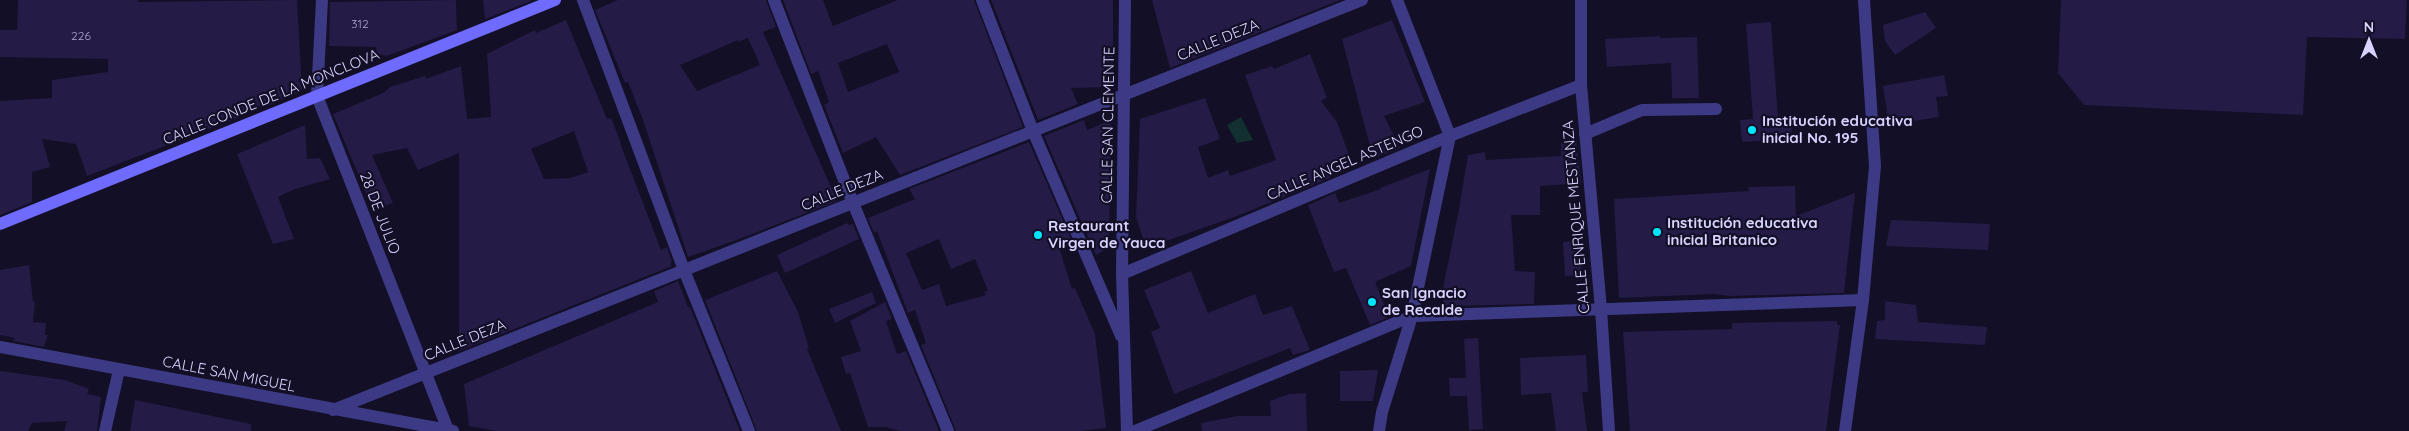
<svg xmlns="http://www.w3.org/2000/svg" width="2409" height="431" font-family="Quicksand,sans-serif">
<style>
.green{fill:#12302f}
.building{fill:#241b47;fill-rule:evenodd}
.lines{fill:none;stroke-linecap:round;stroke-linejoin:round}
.street{stroke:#3d3a85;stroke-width:12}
.secondary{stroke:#6f6bff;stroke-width:12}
.poi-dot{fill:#00e5ff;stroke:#130f26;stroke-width:2}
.labels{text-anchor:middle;stroke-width:4.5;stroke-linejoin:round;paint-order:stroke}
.number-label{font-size:12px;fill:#aca6d1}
.street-label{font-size:15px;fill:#d9d4ff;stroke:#130f26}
.poi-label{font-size:15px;font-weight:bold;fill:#d9d4ff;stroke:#130f26;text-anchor:start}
</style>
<rect width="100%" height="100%" fill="#130f26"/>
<path class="green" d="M1241,117L1253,140L1237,143L1227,125Z"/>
<g class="building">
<path d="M18,0H138V2L297,0L302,90L266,107L265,104L237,118L87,176L76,144L42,139L50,167L32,172V202L0,215V101L52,98V80L108,72V59L0,57V30H17Z"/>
<path d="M456,0L457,30L387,56L377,54L376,47L329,46L330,2Z"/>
<path d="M483,0H531V1L485,19Z"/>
<path d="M618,0H766L776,27L763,32L837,201L742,238L688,257L643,120L628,82L625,83L595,10ZM748,38L760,65L697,91L680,65L738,40V42Z"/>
<path d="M783,0H823L833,26L898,0H974L1023,127L900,175L876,137L843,153L824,105L829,102L818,71L811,74ZM887,44L899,72L848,92L838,63Z"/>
<path d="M991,0H1113V87L1071,88L1078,104L1038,120Z"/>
<path d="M1152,0H1340L1170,68Z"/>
<path d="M2061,0H2407L2405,39L2307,37L2303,115L2084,105L2058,73Z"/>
<path d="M1925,12L1936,28L1895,55L1885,41L1883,25Z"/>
<path d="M566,20L607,119L611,118L621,143H620L661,250L667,247L672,262L670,263L672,266L459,351V153L418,170L407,148L372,155L393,203L373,210L333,114L383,93L390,87L425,76L426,79L461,66L467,119L491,117L487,54L535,30L536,33ZM574,131L588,172L571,178L544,179L531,149Z"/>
<path d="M1392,20L1425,102L1384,116L1400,148L1373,158L1342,39Z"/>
<path d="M1771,22L1778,118L1791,117L1792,139L1742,142L1740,120L1753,119L1746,24Z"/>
<path d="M1660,36V38L1697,37L1699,98H1672L1671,63L1607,67L1605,39Z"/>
<path d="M1310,54L1327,98L1321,101L1337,122L1351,160L1328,174L1330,178L1237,216L1146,248L1136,217L1140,119L1205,98L1220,139L1198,147L1208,178L1228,170L1230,176L1276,160L1245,75L1272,66L1274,69Z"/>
<path d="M1944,75L1948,96L1936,97L1939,117L1889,125L1883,86Z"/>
<path d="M1084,120L1087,130L1111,120L1109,248L1096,255L1044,136Z"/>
<path d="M305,125L307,159L320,158L330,179L295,189L278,197L294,239L273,244L237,154Z"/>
<path d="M1565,139H1576L1581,183L1540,186V215H1511L1515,271L1535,272L1534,304L1446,306L1441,298L1459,209L1468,155L1485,152L1486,160L1561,156V144Z"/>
<path d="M1029,142L1071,239L1058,244L1072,289L1075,288L1095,334L1106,428L1080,431H956L921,345L926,343L915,310L908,313L877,231L874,233L868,218L915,199L909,189ZM939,239L951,269L975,259L988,291L984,292L986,295L946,306L939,284L922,290L906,253Z"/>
<path d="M1430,169L1411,266L1375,282L1389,317L1370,325L1346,268L1334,272L1308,205L1335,193L1339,203L1381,189L1380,188Z"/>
<path d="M1795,186L1796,216L1855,193L1844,293L1730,296L1714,294L1619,298L1614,199L1749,191L1748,187Z"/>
<path d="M1891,220L1990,224L1988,250L1886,246Z"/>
<path d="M847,223L849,225L853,224L859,239L785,273L777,255Z"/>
<path d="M1580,241L1582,275L1565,276L1563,242Z"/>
<path d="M29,265L33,301L35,302L33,322L46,323L45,335H48L44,347L13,341L15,338L0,335V270Z"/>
<path d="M777,271L798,312L809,348L807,349L841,431H757L705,300Z"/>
<path d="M1191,271L1208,313L1255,294L1263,315L1292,306L1310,350L1293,355L1290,348L1174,394L1151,332L1160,328L1144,290Z"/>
<path d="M678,281L688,307H690L740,431H496L469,426L464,384L658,302L654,291Z"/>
<path d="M872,292L876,303L835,323L829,309Z"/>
<path d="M1885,301L1916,305L1918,322L1987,327L1985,345L1875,339L1877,321L1885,320Z"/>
<path d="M885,302L892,319L886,321L897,354L906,351L939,431H901L885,427H868L850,373L846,374L841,357L861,351L850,321Z"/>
<path d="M1837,321V325H1840L1826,431H1630L1623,332L1732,329V323Z"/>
<path d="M1478,338L1483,429L1469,430L1467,396H1450L1449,378H1466L1464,339Z"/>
<path d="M1586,355L1588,392H1582L1587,431H1556L1551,393L1521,395L1520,358Z"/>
<path d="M1378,370L1373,401H1340V371Z"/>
<path d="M0,371L65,380L89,389L87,394L101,397L97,431H64L67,421L32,423L28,431H0Z"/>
<path d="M1306,393L1307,431H1202L1201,423L1238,416H1271L1270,401L1289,394Z"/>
<path d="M135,400L251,424V431H130Z"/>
</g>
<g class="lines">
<g class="street">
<path d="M322,0L317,96L448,430"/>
<path d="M583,0L684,270L749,431"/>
<path d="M774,0L853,203L948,431"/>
<path d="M982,0L1033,131L1121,336"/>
<path d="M1125,0L1122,274L1127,431"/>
<path d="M1581,0V85L1601,309L1609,431"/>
<path d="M1585,134L1642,110L1716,109"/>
<path d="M1122,274L1450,136L1581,85"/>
<path d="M0,347L453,431"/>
<path d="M333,410L1362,0"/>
<path d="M105,431L119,370"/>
<path d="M1135,431L1412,316L1863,300"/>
<path d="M1379,431L1382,412L1412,316L1450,136L1397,0"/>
<path d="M1845,431L1863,300L1875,166L1864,0"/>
</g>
<path class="secondary" d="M0,224L555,0"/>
</g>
<g class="poi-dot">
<circle cx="1752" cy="130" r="5"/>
<circle cx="1657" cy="232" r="5"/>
<circle cx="1038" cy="235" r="5"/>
<circle cx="1372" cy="302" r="5"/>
</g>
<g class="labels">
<g class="number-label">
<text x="360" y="28">312</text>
<text x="81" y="40">226</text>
</g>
<g class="street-label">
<text transform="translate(1218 40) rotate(-22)" y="5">CALLE DEZA</text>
<text transform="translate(271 97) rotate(-22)" y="5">CALLE CONDE DE LA MONCLOVA</text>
<text transform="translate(1108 125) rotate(-89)" y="5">CALLE SAN CLEMENTE</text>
<text transform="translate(1345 163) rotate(-23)" y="5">CALLE ANGEL ASTENGO</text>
<text transform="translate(842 190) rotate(-22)" y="5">CALLE DEZA</text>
<text transform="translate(380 213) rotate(69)" y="5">28 DE JULIO</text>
<text transform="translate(1576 217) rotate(-95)" y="5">CALLE ENRIQUE MESTANZA</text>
<text transform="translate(465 340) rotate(-22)" y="5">CALLE DEZA</text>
<text transform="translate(229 374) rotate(11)" y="5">CALLE SAN MIGUEL</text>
</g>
<g class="poi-label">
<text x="1762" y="126">Institución educativa<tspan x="1762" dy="17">inicial No. 195</tspan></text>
<text x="1667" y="228">Institución educativa<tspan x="1667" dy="17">inicial Britanico</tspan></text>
<text x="1048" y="231">Restaurant<tspan x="1048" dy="17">Virgen de Yauca</tspan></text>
<text x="1382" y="298">San Ignacio<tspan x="1382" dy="17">de Recalde</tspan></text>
</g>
</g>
<g transform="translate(2369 40)" stroke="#130f26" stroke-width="4" paint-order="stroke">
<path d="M0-4L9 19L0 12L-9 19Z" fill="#d9d4ff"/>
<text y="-8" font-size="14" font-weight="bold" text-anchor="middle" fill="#d9d4ff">N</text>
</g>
</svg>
